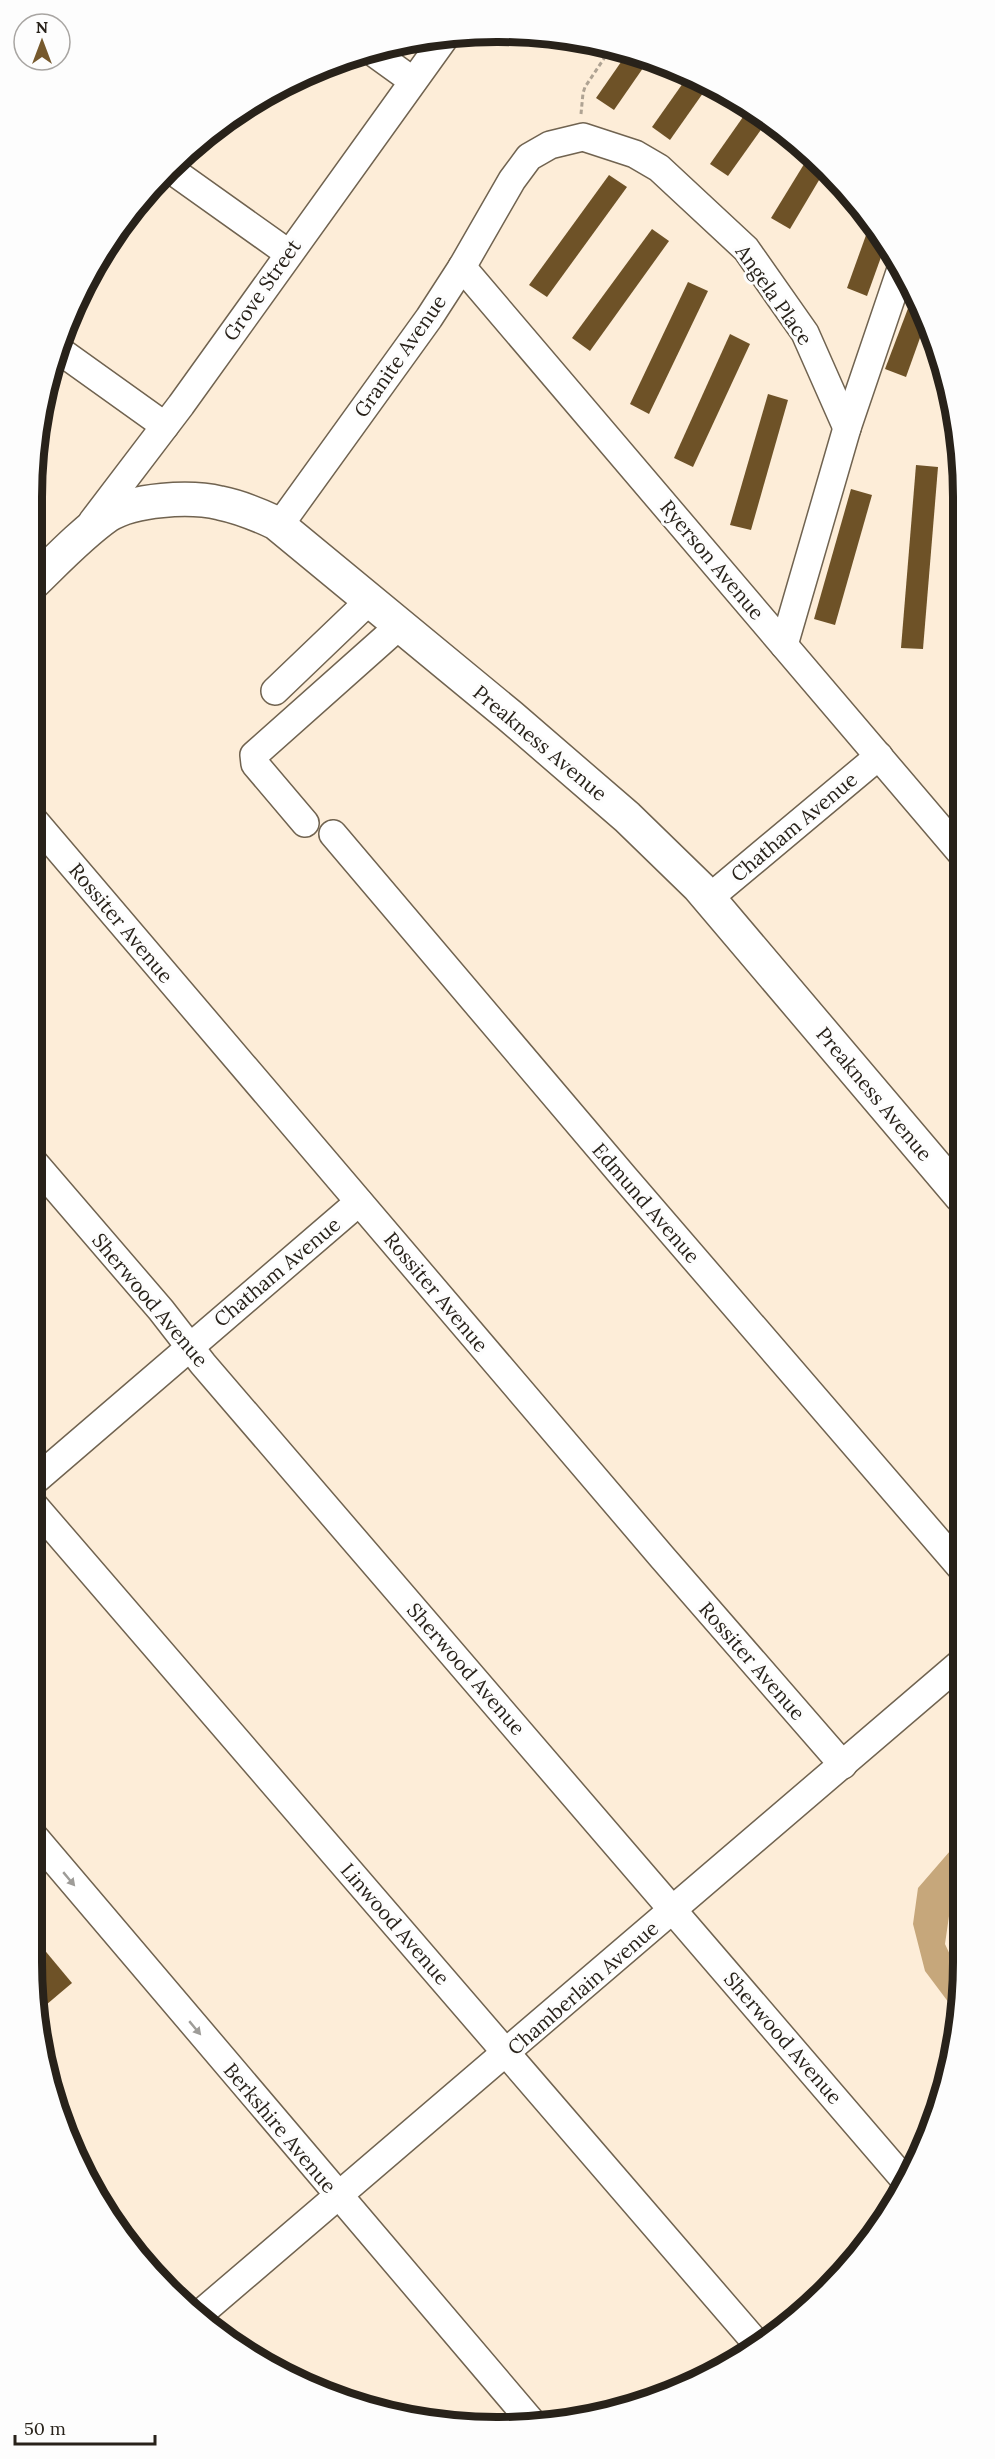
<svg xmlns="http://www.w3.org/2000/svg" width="995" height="2459" font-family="Lora,serif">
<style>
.water{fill:#c6a77b}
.building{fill:#6e5227}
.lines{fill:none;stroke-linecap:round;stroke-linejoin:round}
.minor-casing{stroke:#706350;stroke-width:30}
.major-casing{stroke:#706350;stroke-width:36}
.path{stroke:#afa393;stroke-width:3;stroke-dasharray:4.5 3;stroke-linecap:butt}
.minor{stroke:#fff;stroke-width:27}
.major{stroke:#fff;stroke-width:33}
.oneway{fill:#9e9c98}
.labels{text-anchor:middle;stroke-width:6;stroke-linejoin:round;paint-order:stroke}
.street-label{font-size:20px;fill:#28221a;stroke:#fdfdfd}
.rim{fill:none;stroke:#28221a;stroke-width:8}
</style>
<rect width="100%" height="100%" fill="#fdedd8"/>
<path class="water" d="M963,1836V1891L950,1909L945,1944L952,1959L962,1971L955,2011L925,1971L913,1924L918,1888Z"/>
<g class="building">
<path d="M628,52L650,58L614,110L596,98Z"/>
<path d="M688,76L708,86L670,140L652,127Z"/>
<path d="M750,107L768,120L728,176L710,164Z"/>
<path d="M809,156L825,170L790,229L771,218Z"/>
<path d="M609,175L627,187L547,297L529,285Z"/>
<path d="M870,224L885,246L867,296L847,288Z"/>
<path d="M652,229L669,241L590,351L572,338Z"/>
<path d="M688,282L708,291L649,414L630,404Z"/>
<path d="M915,290L925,324L906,377L885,369Z"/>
<path d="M730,334L750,344L693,467L674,458Z"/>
<path d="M768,394L788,400L751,530L730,525Z"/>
<path d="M916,465L938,467L923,649L901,648Z"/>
<path d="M851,489L872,495L835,625L814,619Z"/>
<path d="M32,1935L72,1983L40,2010L32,1962Z"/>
</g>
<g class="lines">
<defs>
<g id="minor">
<path d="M370,50L413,81"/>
<path d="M170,169L288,253"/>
<path d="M462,267L961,853"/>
<path d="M56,348L165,426"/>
<path d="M92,522L181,405L446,36"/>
<path d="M279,526L429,318L462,267L512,180L529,157L550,145L583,137L635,154L659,168L746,249L805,333L847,428"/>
<path d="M784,645L847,428L901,269"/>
<path d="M275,691L369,601"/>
<path d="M32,818L662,1557L843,1765"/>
<path d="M305,823L255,764L254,755L399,626"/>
<path d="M333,834L624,1177L962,1569"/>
<path d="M708,899L879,756"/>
<path d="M32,1160L161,1310L203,1364L903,2178"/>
<path d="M32,1483L359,1202"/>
<path d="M32,1503L758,2345"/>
<path d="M32,1834L530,2420"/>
<path d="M201,2313L963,1661"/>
</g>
<path id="major" d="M32,584C56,561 80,535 107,516C133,499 190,496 220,503C240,507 257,514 276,523L510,716L627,817L699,887L961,1196"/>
</defs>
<use href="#minor" class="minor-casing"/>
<use href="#major" class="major-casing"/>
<path class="path" d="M581,114L583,93L585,87L611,48"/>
<use href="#minor" class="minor"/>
<use href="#major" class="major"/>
</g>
<defs><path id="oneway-solid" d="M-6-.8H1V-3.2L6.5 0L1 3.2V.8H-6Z" transform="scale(1.5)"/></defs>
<g class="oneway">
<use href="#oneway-solid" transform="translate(69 1879) rotate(50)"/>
<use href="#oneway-solid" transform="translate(195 2028) rotate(50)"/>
</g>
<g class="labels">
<g class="street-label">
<text transform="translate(262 290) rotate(-55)" y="7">Grove Street</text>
<text transform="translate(774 295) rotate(55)" y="7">Angela Place</text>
<text transform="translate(400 356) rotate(-55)" y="7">Granite Avenue</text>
<text transform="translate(712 560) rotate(50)" y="7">Ryerson Avenue</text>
<text transform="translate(540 743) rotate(40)" y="7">Preakness Avenue</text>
<text transform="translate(794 827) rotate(-40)" y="7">Chatham Avenue</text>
<text transform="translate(121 923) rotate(50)" y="7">Rossiter Avenue</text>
<text transform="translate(874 1094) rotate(50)" y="7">Preakness Avenue</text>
<text transform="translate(646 1203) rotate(49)" y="7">Edmund Avenue</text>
<text transform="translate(277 1272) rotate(-40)" y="7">Chatham Avenue</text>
<text transform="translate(436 1292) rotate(50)" y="7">Rossiter Avenue</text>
<text transform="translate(150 1300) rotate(50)" y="7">Sherwood Avenue</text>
<text transform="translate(752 1661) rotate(49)" y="7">Rossiter Avenue</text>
<text transform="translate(466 1669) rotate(49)" y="7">Sherwood Avenue</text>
<text transform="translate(395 1924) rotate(49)" y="7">Linwood Avenue</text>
<text transform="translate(583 1988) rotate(-41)" y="7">Chamberlain Avenue</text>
<text transform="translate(783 2038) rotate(49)" y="7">Sherwood Avenue</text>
<text transform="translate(280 2128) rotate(50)" y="7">Berkshire Avenue</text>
</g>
</g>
<path d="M0 0H995V2459H0ZM497 42H498A455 455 0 0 1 953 497V1962A455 455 0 0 1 498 2417H497A455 455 0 0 1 42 1962V497A455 455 0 0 1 497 42Z" fill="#fdfdfd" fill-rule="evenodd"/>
<path class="rim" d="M497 42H498A455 455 0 0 1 953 497V1962A455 455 0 0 1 498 2417H497A455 455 0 0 1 42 1962V497A455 455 0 0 1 497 42Z"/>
<g transform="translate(42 42)"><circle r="28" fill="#fdfdfd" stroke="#a8a5a2" stroke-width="1.5"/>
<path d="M0-4.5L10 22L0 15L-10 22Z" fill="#76592d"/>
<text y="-9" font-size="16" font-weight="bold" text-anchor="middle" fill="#28221a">N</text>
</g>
<path d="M15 2435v9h140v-9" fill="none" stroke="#28221a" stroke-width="3"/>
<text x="24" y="2435" font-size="18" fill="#28221a" stroke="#fdfdfd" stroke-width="4.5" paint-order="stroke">50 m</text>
</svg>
